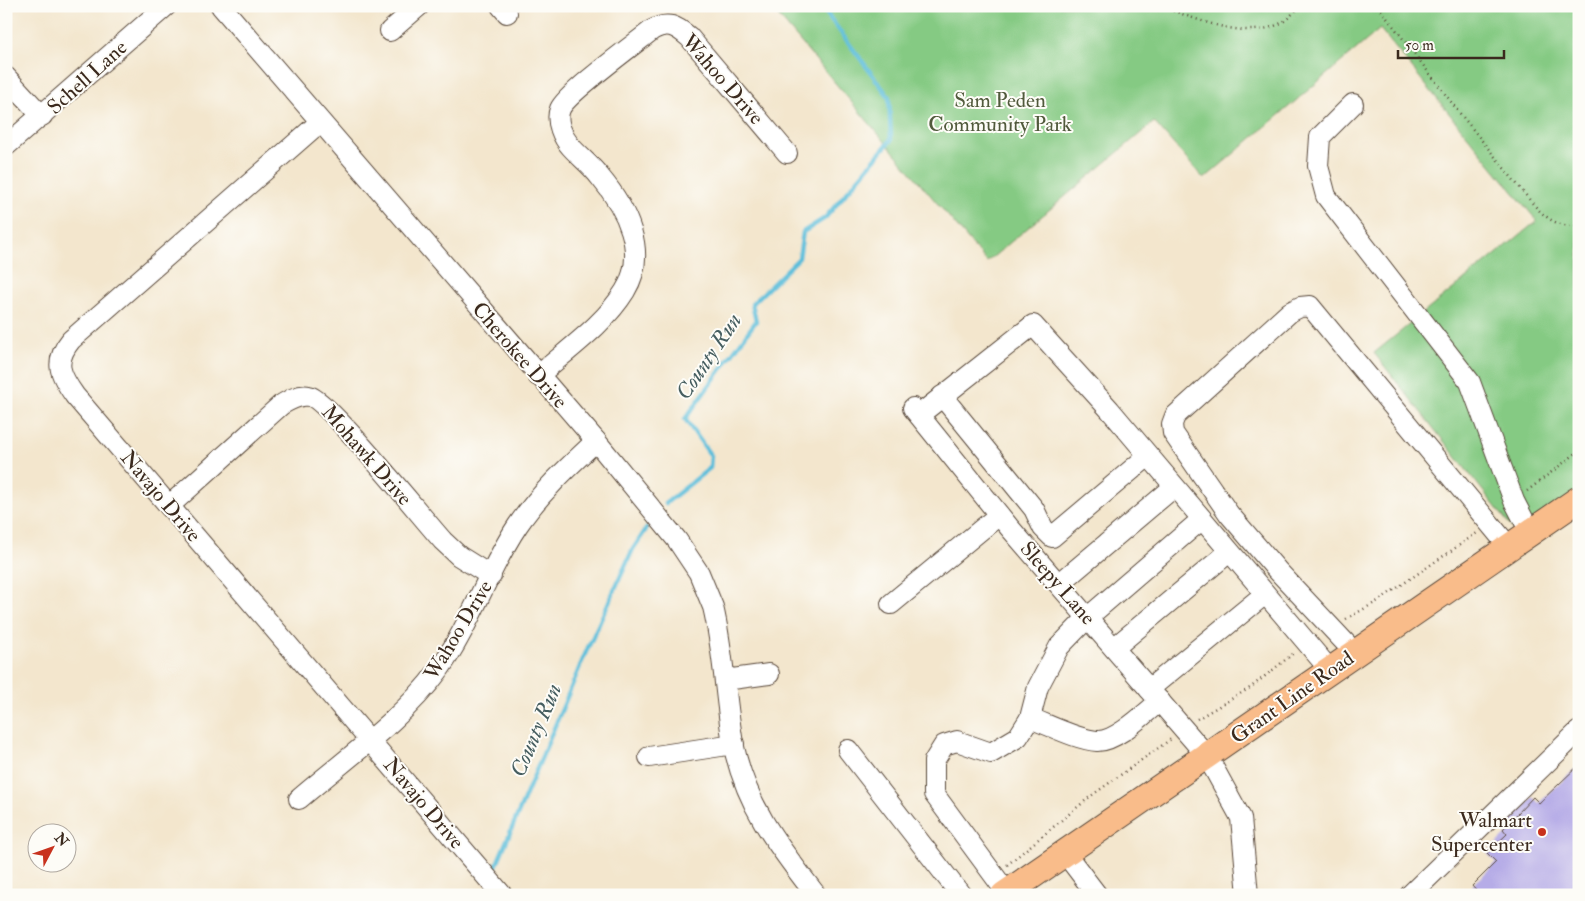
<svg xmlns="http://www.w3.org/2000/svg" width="1585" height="901" font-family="'IM FELL Double Pica',serif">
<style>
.green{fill:#85ca83;stroke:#607a50}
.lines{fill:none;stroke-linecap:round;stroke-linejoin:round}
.stream{stroke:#5bbeda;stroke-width:4.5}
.building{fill:#b6ace7}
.minor-casing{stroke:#574638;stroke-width:22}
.major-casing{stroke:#574638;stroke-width:28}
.path{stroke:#574638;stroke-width:2.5;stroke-dasharray:1 4;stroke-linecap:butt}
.minor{stroke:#fff;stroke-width:20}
.major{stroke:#f9bc8a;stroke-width:26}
.poi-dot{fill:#c8321e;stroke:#fdfcf7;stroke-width:2}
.labels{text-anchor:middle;stroke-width:4;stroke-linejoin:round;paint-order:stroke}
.street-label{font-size:21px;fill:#3b2a1e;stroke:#fdfcf7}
.park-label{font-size:21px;fill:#515a3c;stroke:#fdfcf7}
.poi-label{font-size:21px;fill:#3b2a1e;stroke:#fdfcf7;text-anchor:end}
.water-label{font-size:22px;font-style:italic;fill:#465e60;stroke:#fdfcf7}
</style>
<rect width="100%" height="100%" fill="#fdfcf7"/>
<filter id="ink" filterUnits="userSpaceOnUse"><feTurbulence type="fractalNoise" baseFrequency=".02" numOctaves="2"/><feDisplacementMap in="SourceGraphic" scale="10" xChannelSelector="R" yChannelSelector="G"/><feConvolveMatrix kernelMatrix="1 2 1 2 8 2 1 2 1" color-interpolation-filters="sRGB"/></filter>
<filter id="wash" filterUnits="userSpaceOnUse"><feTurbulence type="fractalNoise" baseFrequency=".0096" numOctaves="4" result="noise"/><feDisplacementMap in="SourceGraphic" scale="20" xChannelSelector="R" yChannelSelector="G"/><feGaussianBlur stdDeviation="1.12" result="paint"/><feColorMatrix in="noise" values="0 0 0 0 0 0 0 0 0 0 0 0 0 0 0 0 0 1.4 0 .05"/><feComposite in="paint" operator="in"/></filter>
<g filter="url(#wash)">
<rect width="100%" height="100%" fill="#f3e6cd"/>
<path class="green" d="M770,6H1579V496L1521,539L1374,353L1537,221L1380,29L1204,179L1154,122L987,262Z"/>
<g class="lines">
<g class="stream">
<path d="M666,503L710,468L711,456L685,419L756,321L752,304L799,258L803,232L825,218L891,140L889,97L821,6"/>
<path d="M496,866L586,652L633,549L647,528"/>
</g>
</g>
<g id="blocks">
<path class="building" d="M1579,765V895H1480L1472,886L1496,862L1487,853L1507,834L1503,829L1533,797L1539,803Z"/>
</g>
</g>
<g filter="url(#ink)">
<use href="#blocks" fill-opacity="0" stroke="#574638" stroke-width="1"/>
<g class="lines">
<defs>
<g id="minor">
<path d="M221,6L596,441L677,540L699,573L713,607C724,652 725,698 733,743C746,806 778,846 816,895"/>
<path d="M501,6L507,13"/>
<path d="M390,31L419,6"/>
<path d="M6,77L42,116"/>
<path d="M1353,104L1320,137L1318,166L1326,196L1470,382L1514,501L1530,532"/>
<path d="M319,123L71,340C53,362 60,375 75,396L502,895"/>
<path d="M6,146L166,6"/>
<path d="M538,376C567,350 604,325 625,291C649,252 626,208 600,177C592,166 580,157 571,147C563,138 555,121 560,109C567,93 635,44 652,30C668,21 676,26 689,37L787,153"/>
<path d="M942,396L1034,509L1043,528L1052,537L1148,456"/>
<path d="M913,408L1009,527L1207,756L1241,818L1248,895"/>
<path d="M919,415L1033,325L1110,410L1330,670"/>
<path d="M169,506L281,405C289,400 299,394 309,396C327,399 423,519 443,541L459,556L491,576"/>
<path d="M1059,584L1174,487"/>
<path d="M891,604L999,515"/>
<path d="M1114,648L1229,552"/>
<path d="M1355,653L1277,570L1229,514L1173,433L1172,424L1175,416L1290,312L1300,307L1310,306L1509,547"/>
<path d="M725,680L769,674"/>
<path d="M1149,689L1265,594"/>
<path d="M1030,718C1049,725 1078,740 1097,741C1116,742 1145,713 1160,701"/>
<path d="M848,750L961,895"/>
<path d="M649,757L734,744"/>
<path d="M299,799C344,760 403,719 438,671C471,625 487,571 518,525C540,493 568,467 596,441"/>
<path d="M1065,853L1097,895"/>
<path d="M1007,893L934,794V761L944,745L957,741L991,753L1018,737L1030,718L1038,687L1059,647L1087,618L1201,520"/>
<path d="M1410,895L1579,731"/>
</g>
<path id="major" d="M1004,895L1579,499"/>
</defs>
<use href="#minor" class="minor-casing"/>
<use href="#major" class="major-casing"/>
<g class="path">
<path d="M1159,6C1196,18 1246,43 1283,22C1289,18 1295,11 1300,6"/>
<path d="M1378,6L1458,111L1533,204C1547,219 1557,227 1579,226"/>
<path d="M1527,491L1579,451"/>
<path d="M1346,619L1378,601L1477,533"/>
<path d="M1197,719L1250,688L1294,653"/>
<path d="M1007,865L1091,796L1171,739"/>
</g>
<use href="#minor" class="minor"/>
<use href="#major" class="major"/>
</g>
</g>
<circle class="poi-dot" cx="1542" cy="832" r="5"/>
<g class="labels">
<g class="street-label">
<text transform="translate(87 77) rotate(-42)" y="7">Schell Lane</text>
<text transform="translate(723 79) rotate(49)" y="7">Wahoo Drive</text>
<text transform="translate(520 355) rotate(49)" y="7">Cherokee Drive</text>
<text transform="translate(367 455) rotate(49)" y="7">Mohawk Drive</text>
<text transform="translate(161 496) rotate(50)" y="7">Navajo Drive</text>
<text transform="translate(1058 583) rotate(49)" y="7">Sleepy Lane</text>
<text transform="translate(458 630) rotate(-59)" y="7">Wahoo Drive</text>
<text transform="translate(1292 697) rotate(-35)" y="7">Grant Line Road</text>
<text transform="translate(424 803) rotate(50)" y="7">Navajo Drive</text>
</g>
<g class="park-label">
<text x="1000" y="107">Sam Peden<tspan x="1000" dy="24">Community Park</tspan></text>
</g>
<g class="poi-label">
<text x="1532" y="827">Walmart<tspan x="1532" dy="24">Supercenter</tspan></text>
</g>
<g class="water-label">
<text transform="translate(708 356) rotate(-56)" y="8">County Run</text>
<text transform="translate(535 730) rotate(-67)" y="8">County Run</text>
</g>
</g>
<rect width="1585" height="901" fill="none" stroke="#fdfcf7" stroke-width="25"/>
<g transform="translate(52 848) rotate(49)"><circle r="24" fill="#fdfcf7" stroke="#afa8a0"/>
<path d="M0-4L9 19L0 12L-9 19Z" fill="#c8321e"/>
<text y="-8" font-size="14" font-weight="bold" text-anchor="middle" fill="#3b2a1e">N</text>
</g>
<path d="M1398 50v8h106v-8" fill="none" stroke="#3b2a1e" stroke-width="2.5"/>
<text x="1405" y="50" font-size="15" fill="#3b2a1e" stroke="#fdfcf7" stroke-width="4" paint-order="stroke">50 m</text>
</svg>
